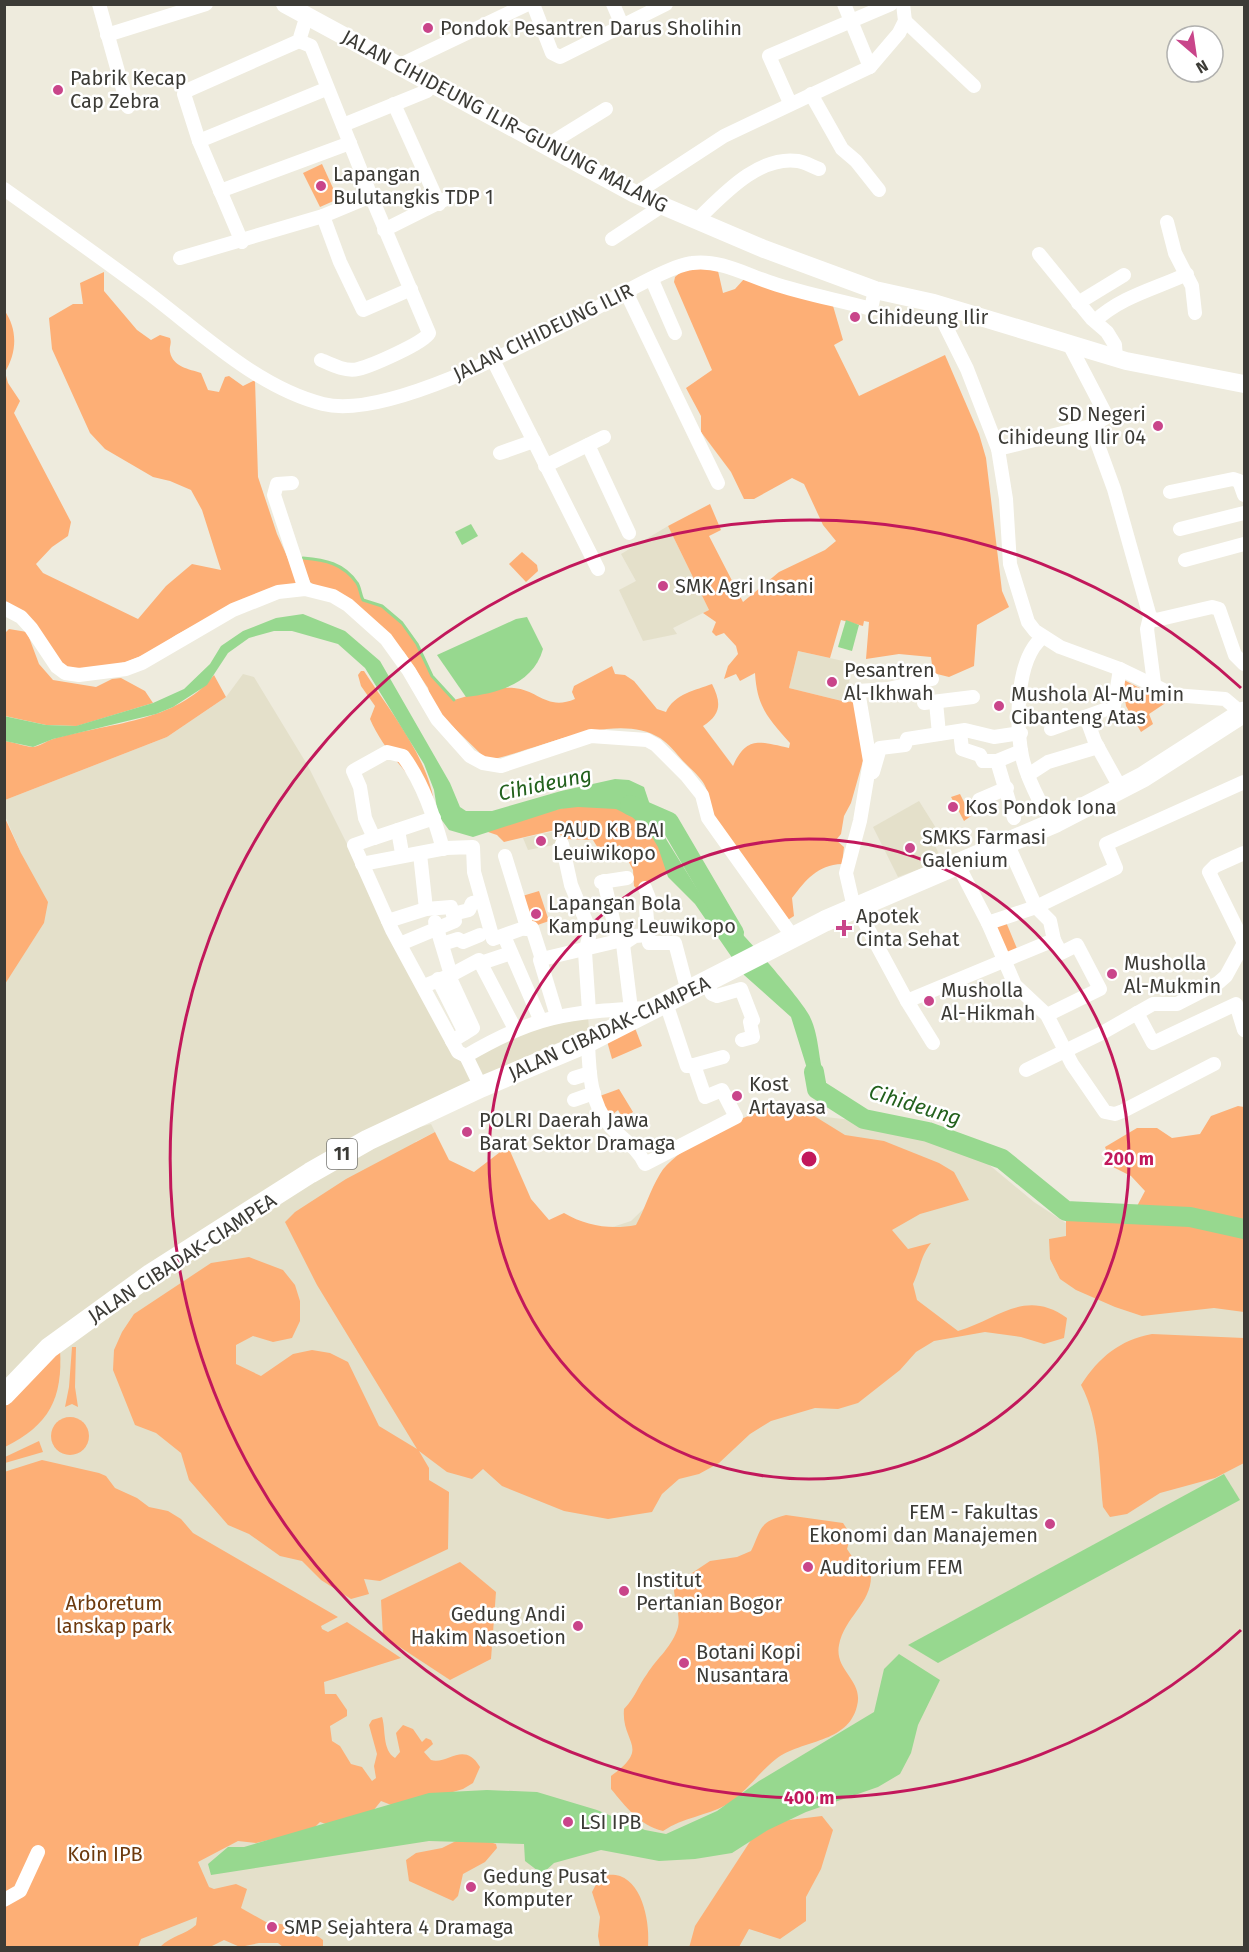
<svg xmlns="http://www.w3.org/2000/svg" width="1249" height="1952" font-family="'Fira Sans',sans-serif">
<style>
.built{fill:#e4e0ca}
.green{fill:#fdaf76}
.water{fill:#97d88f}
.lines{fill:none;stroke-linecap:round;stroke-linejoin:round}
.stream{stroke:#97d88f;stroke-width:3}
.river{stroke:#97d88f;stroke-width:20}
.minor{stroke:#fff;stroke-width:14}
.secondary{stroke:#fff;stroke-width:18}
.trunk{stroke:#fff;stroke-width:21}
.ring{fill:none;stroke:#c2185b;stroke-width:3}
.poi-dot{fill:#c9458a;stroke:#fff;stroke-width:2}
.labels{text-anchor:middle;stroke-width:5;stroke-linejoin:round;paint-order:stroke}
.shield{fill:#fff;stroke:#767672;stroke-width:1.5}
.shield-label{font-size:18px;font-weight:bold;fill:#3c3b36}
.poi-label{font-size:20px;fill:#3c3b36;stroke:#fff;text-anchor:start}
.street-label{font-size:20px;fill:#3c3b36;stroke:#fff}
.park-label{font-size:20px;fill:#6d3a0e;stroke:#fff}
.water-label{font-size:21px;font-style:italic;fill:#23611d;stroke:#fff}
.centre{fill:#c2185b;stroke:#fff;stroke-width:3}
.ring-label{font-size:18px;text-anchor:middle;font-weight:bold;fill:#c2185b;stroke:#fff;stroke-width:5;stroke-linejoin:round;paint-order:stroke}
</style>
<rect width="100%" height="100%" fill="#eeebdd"/>
<g class="built">
<path d="M668,526L709,610L673,628L677,634L643,641L619,590L636,581L621,554Z"/>
<path d="M798,651L852,663L846,702L789,688Z"/>
<path d="M243,674L254,677L308,766L368,886L465,1063L539,1022L588,1016L589,1029L513,1063L416,1128L431,1124L435,1132L415,1142L540,1228L588,1235L631,1221L730,1125L799,1114L914,1127L987,1163L1034,1202L1075,1229L1244,1232V1947H5L4,984L44,923L21,853L5,816V800L167,737L226,697Z"/>
<path d="M919,801L941,836L933,841L942,861L898,877L873,827Z"/>
<path d="M556,831L559,844L528,850L523,838Z"/>
</g>
<g class="green">
<path d="M322,164L338,199L320,207L303,173Z"/>
<path d="M700,267L718,271L723,293L735,289L744,279L771,289L831,299L843,340L834,345L859,396L945,355L979,434L986,458L1002,591L1009,607L977,625L974,666L949,677L933,673L931,657L899,654L866,659L869,622L864,621L863,626L841,620L830,658L798,651L789,688L846,702L856,701L864,757L851,803L844,816L841,834L836,840L844,847L842,864C817,865 806,880 792,898L794,916L786,921L711,811C708,782 702,780 683,761C676,753 669,744 660,738C617,711 542,747 498,758H485L444,718L431,700L428,688L404,652L310,582L302,563L303,558C325,560 343,563 357,583C360,587 360,594 363,600L382,606L402,623L417,644L432,676L454,700C471,695 496,686 514,688C538,690 547,711 575,699L572,692L574,686L612,666L615,674L625,675L634,681L657,709L666,712C674,694 696,690 712,684C721,702 722,714 703,726L733,766C747,735 760,742 789,748L790,743C768,718 757,707 755,673L740,681L736,674L724,679L728,666L738,654L736,646L724,633L716,636L712,632L716,622L703,613L709,610L668,526L710,504L721,530L709,536L743,602L779,572L825,550L836,541L823,525L804,484L792,478L754,499H744L731,472L701,432V416L686,388L712,370L674,282L675,277L681,272Z"/>
<path d="M104,272V291L137,330L151,340L160,335L170,338C172,344 169,346 170,352C173,367 189,369 201,373L208,390L219,392L225,377L229,376L243,386L255,380L258,477L277,534L299,583L236,603L176,635L151,652L126,662L95,669L66,668L5,602L4,310C18,329 17,352 5,372L8,383L20,401L14,413L71,522L68,536L52,547L36,564L43,573L138,619L166,586L192,564L221,570L202,510L191,490L170,481L153,477L105,449L90,433L52,349L49,318L73,304H83L80,283Z"/>
<path d="M522,552L537,565L538,571L526,582L509,564Z"/>
<path d="M9,629L27,632L39,664L53,680L96,687L112,679L121,678L145,691L153,703L77,726L46,725L5,716V633Z"/>
<path d="M361,671H364C391,713 430,759 435,809C414,779 384,752 370,719L375,706L361,686L358,675Z"/>
<path d="M214,675L226,697L167,737L5,800V741C13,742 23,746 32,747C39,747 46,741 53,739C106,723 177,723 214,675Z"/>
<path d="M1122,679L1167,702L1149,714L1153,724L1141,732L1126,706Z"/>
<path d="M960,794L971,816L964,821L951,797Z"/>
<path d="M607,798L653,831L668,871L637,889L634,886L633,870L620,845L601,853L593,840L565,839L555,830L504,842L497,835L488,832L493,824Z"/>
<path d="M4,816L21,853L48,902L44,923L5,984Z"/>
<path d="M539,891L549,921L529,928L519,897Z"/>
<path d="M1006,922L1018,951L1005,955L992,927Z"/>
<path d="M635,1028L642,1046L612,1059L607,1041Z"/>
<path d="M619,1089L633,1112L623,1119L618,1110L607,1119L597,1097Z"/>
<path d="M780,1104L803,1109L845,1135L884,1141L939,1163L954,1172L969,1200L920,1214L892,1230L908,1249L931,1243C920,1257 921,1267 913,1284L917,1300L958,1331C999,1319 1025,1288 1067,1318L1064,1338L1044,1344L1021,1337L985,1332L934,1341L916,1352L900,1370L858,1403L838,1409L815,1408L771,1421L750,1434L719,1463L699,1474L679,1479L662,1494L652,1512L608,1519L564,1511L502,1486L483,1469L472,1479L447,1472L419,1451L429,1468V1480L449,1492L448,1549L380,1581L364,1579L369,1594L351,1599L321,1580L302,1561L280,1556L249,1534L228,1525L189,1480L181,1453L156,1433L135,1425L113,1370L114,1350L122,1332L134,1314L211,1263L249,1257L283,1270L295,1285L300,1301V1321L292,1338L273,1342L253,1336L236,1345V1364L261,1376L293,1354L312,1350L330,1353L348,1362L379,1426L417,1449L317,1285L285,1222L295,1212L346,1179L435,1132L449,1160L474,1172L504,1149L510,1151L531,1199L549,1220L564,1213C586,1226 611,1230 636,1225C645,1209 650,1190 660,1174C677,1146 748,1114 780,1104Z"/>
<path d="M1238,1106L1244,1107V1312L1214,1308L1142,1316L1115,1307L1076,1290L1060,1279L1050,1259L1049,1239L1066,1236V1211L1099,1217L1136,1208L1145,1191L1131,1176L1113,1167L1105,1147L1137,1128H1157L1172,1138L1200,1134L1211,1116Z"/>
<path d="M1152,1334L1244,1338V1463L1215,1478L1160,1493L1127,1514L1110,1517L1103,1507C1099,1467 1100,1420 1081,1385C1099,1357 1120,1340 1152,1334Z"/>
<path d="M72,1347H76L75,1387L78,1407L72,1404L65,1407L69,1387Z"/>
<path d="M60,1349C63,1399 49,1425 5,1447V1402Z"/>
<circle cx="70" cy="1436" r="19"/>
<path d="M39,1441L43,1452L5,1463V1457Z"/>
<path d="M42,1460L99,1473L106,1476L115,1488L137,1498L149,1507L168,1511L181,1519L193,1533L338,1617L321,1626L322,1629L328,1632L347,1622L401,1658L324,1682L325,1694H336L347,1710V1716L330,1726L332,1741L340,1746L351,1764L362,1767L372,1781L376,1778L374,1766L377,1754L369,1725L372,1720L382,1717C386,1729 382,1750 395,1758L400,1752L396,1733L403,1725L413,1729L422,1742L426,1738L431,1740L433,1744L424,1752L431,1760C448,1765 464,1740 480,1767L473,1783L463,1789L399,1808L381,1801L373,1811L326,1824L320,1822L312,1830L256,1843L238,1841L198,1862L209,1887L214,1889L236,1884L247,1889L241,1908L266,1922L288,1925L319,1937L323,1940V1947H283L278,1943H259L240,1947L224,1940L210,1947H160C172,1935 185,1935 196,1925L197,1917L141,1939L138,1947H5L4,1472Z"/>
<path d="M786,1515L843,1523L851,1535L847,1549L855,1561L870,1567C877,1601 845,1614 839,1645C834,1671 864,1680 857,1706C848,1744 802,1739 776,1759C758,1773 746,1793 726,1805C706,1816 684,1817 663,1831C639,1825 626,1807 611,1789V1776C652,1747 621,1743 624,1709C635,1698 638,1686 647,1674C657,1658 673,1646 678,1627C681,1614 673,1599 674,1585L710,1561L737,1557L751,1551C762,1529 758,1522 786,1515Z"/>
<path d="M460,1562L496,1592L491,1659L450,1680L383,1636L381,1600Z"/>
<path d="M822,1816L833,1830L821,1869L806,1897V1921L780,1939L749,1929L739,1947L689,1948L695,1926L751,1840L781,1821Z"/>
<path d="M468,1835L496,1844L497,1848L485,1862L463,1874L458,1896L453,1901L409,1881L406,1860L416,1853L442,1848Z"/>
<path d="M601,1875C606,1875 615,1874 620,1876C644,1885 650,1925 648,1947H600L598,1936L600,1917L592,1892Z"/>
</g>
<g class="water">
<path d="M471,524L478,536L462,545L455,532Z"/>
<path d="M303,614L345,631L380,661L450,783L460,807L466,811H492L561,791L615,779L629,780L644,787L656,823L701,895C719,904 798,995 809,1015C821,1037 817,1066 829,1090L822,1099L814,1091L791,1017L744,975L695,904L668,877L658,847L649,832L632,817L616,809L578,807L560,809L473,837L449,830L438,815L434,790L424,764L365,668L338,644L292,631H274L249,638L228,653L207,685L173,707L156,714L53,739L33,747L5,741L4,716L46,725L76,726L153,703L184,689L210,664L221,646L243,631L276,618Z"/>
<path d="M527,617L543,649C533,684 498,693 466,697L437,655L516,619Z"/>
<path d="M846,620L859,625L852,651L838,647Z"/>
<path d="M1224,1474L1240,1500L938,1663L908,1645Z"/>
<path d="M899,1654L940,1680L918,1725L911,1753L900,1774L878,1787L806,1812L768,1830L732,1853L695,1859L659,1861L601,1850L554,1863L542,1874L525,1861L524,1844L429,1841L211,1875L208,1864L228,1847H244L429,1793L487,1790L537,1792L597,1810L645,1830L666,1834L717,1811L759,1781L874,1712L884,1669Z"/>
</g>
<g class="lines">
<path class="stream" d="M303,558C325,560 343,563 357,583C360,587 360,594 363,600L382,606L402,623L417,644L432,676L454,700"/>
<g class="river">
<path d="M630,805L669,822L734,933"/>
<path d="M814,1072L817,1089L864,1119L928,1132L1002,1159L1066,1211L1190,1217L1244,1229"/>
</g>
<g class="minor">
<path d="M99,4L128,107"/>
<path d="M533,4L552,53L560,57L666,4"/>
<path d="M613,4L622,25"/>
<path d="M844,4L870,67"/>
<path d="M905,21L974,86"/>
<path d="M107,35L206,4"/>
<path d="M400,65L528,4"/>
<path d="M811,94L842,149L856,161L879,190"/>
<path d="M790,103L769,56L891,4"/>
<path d="M394,104L439,204"/>
<path d="M343,125L427,91"/>
<path d="M199,141L326,89"/>
<path d="M546,146L606,109"/>
<path d="M4,189C52,223 100,257 147,292C200,332 258,388 323,404C389,421 542,336 604,304C623,293 673,265 692,263C719,259 747,275 772,283C804,294 839,300 871,309L875,290"/>
<path d="M220,191L350,143"/>
<path d="M635,194L724,136L870,67L899,33L905,21L903,4"/>
<path d="M323,216L340,262L363,310L411,289"/>
<path d="M697,220C722,196 758,155 798,161C805,162 813,167 819,169"/>
<path d="M1167,222L1175,253L1192,286L1195,313"/>
<path d="M384,230L456,194"/>
<path d="M612,239L662,206"/>
<path d="M242,242L199,141L184,94L186,91L299,41L307,15"/>
<path d="M1039,254L1092,319L1107,332L1115,345L1116,358"/>
<path d="M180,258L323,216L371,196L311,46L299,41"/>
<path d="M652,280L675,333"/>
<path d="M626,292L718,483"/>
<path d="M934,303L967,369L998,449L1006,499L1010,564L1028,622L1035,631L1060,647L1120,669L1174,695L1225,699L1244,715"/>
<path d="M1078,303L1124,275"/>
<path d="M1095,321C1122,296 1155,289 1187,274"/>
<path d="M321,360C332,365 346,372 358,369C371,366 424,343 429,333L371,196"/>
<path d="M493,360L598,569"/>
<path d="M1091,426L1114,489L1150,617L1147,629L1154,683"/>
<path d="M588,445L629,533"/>
<path d="M998,449L1091,426L1105,418V413L1069,344"/>
<path d="M500,453L534,441"/>
<path d="M545,466L604,437"/>
<path d="M292,483L277,484L274,495L305,589"/>
<path d="M1170,492L1233,479L1239,481L1244,495"/>
<path d="M1180,529L1244,513"/>
<path d="M1185,560L1244,544"/>
<path d="M4,608L21,617L31,628L57,667L65,673L79,675L126,669L142,663L233,610L278,592L305,589L333,596L348,605L386,639L409,671L437,719L470,756L483,763L501,766L591,736L647,740L656,745L686,775L702,795L708,818L793,937"/>
<path d="M1150,617L1156,620L1212,607L1219,609L1235,655L1244,664"/>
<path d="M932,679L888,689L858,691L870,761L860,821L846,873L852,899L907,1001L1054,940L1050,921L1036,907L1007,843"/>
<path d="M936,702L939,734"/>
<path d="M924,703L973,697"/>
<path d="M1114,706L1120,669"/>
<path d="M1086,717L1095,742L1121,789"/>
<path d="M1051,729L1104,710"/>
<path d="M960,732L962,749L980,755L983,761H997L1021,751"/>
<path d="M997,761L1014,818"/>
<path d="M873,772L880,748L905,745L907,739L965,730L994,737L1021,733"/>
<path d="M1028,775L1048,762L1098,747"/>
<path d="M979,800L1007,788"/>
<path d="M1039,800C1032,786 1025,771 1022,756C1016,725 1015,659 1043,637"/>
<path d="M398,830L402,853"/>
<path d="M374,838L434,818"/>
<path d="M562,844L571,885L588,926L589,937L585,952L589,1011"/>
<path d="M443,849C434,817 423,783 403,756L387,752L353,771L360,787L365,818L374,838L354,845L392,930L458,1052L466,1056"/>
<path d="M420,854L426,909"/>
<path d="M362,864L446,848L473,847L474,872L493,939L527,927L505,856"/>
<path d="M958,865L988,923L1036,907L1116,868L1106,844L1244,782"/>
<path d="M604,881L618,941L623,944L631,1009"/>
<path d="M601,882L627,878"/>
<path d="M645,888L649,898L646,908L649,943H675L688,992"/>
<path d="M453,914L469,910L472,903L481,901"/>
<path d="M388,921L426,909L451,907L455,921L400,944"/>
<path d="M988,923L1015,985L1047,1015L1072,1064L1105,1112L1115,1114L1123,1111L1214,1064"/>
<path d="M526,929L532,928L542,959L618,941"/>
<path d="M504,936L540,1019"/>
<path d="M1244,943L1209,872L1215,866L1244,853"/>
<path d="M442,944L458,939L463,942L480,935"/>
<path d="M623,944L635,936L648,935"/>
<path d="M540,960L557,1016"/>
<path d="M481,963L511,953"/>
<path d="M451,975L479,960L515,1029"/>
<path d="M449,976L473,1028L465,1033"/>
<path d="M438,979L465,1033L452,1041"/>
<path d="M706,982L712,994L717,996L741,989L753,1020L750,1022L753,1037L742,1040"/>
<path d="M424,986L451,975L435,922"/>
<path d="M907,1001L933,1043"/>
<path d="M1137,1013L1153,1043L1236,1004L1244,1030"/>
<path d="M1047,1015L1100,989L1077,945L1061,953L1054,940"/>
<path d="M588,1042C589,1070 590,1104 610,1126C623,1140 637,1147 645,1164L736,1117L722,1090L705,1097L694,1065L687,1066L666,1003"/>
<path d="M694,1065L723,1057"/>
<path d="M1026,1070L1102,1033L1153,1004H1177L1218,983L1226,976L1244,943"/>
<path d="M574,1078L590,1073"/>
<path d="M481,1087L466,1056C535,1015 568,1012 646,1008"/>
<path d="M574,1100L594,1093"/>
<path d="M4,1900L20,1891L38,1852"/>
</g>
<path class="secondary" d="M285,4L635,194L764,249L875,290L934,303L1126,361L1244,384"/>
<path class="trunk" d="M4,1395L49,1348L151,1274L310,1173L368,1140L481,1087L588,1042L825,921L1056,822L1143,777L1244,712"/>
</g>
<g class="ring">
<circle cx="809" cy="1159" r="320"/>
<path d="M1241 1630A639 639 0 1 1 1241 688"/>
</g>
<g class="poi-dot">
<circle cx="428" cy="28" r="6"/>
<circle cx="58" cy="90" r="6"/>
<circle cx="321" cy="186" r="6"/>
<circle cx="855" cy="317" r="6"/>
<circle cx="1158" cy="426" r="6"/>
<circle cx="663" cy="586" r="6"/>
<circle cx="832" cy="682" r="6"/>
<circle cx="999" cy="706" r="6"/>
<circle cx="953" cy="807" r="6"/>
<circle cx="541" cy="841" r="6"/>
<circle cx="910" cy="848" r="6"/>
<circle cx="536" cy="914" r="6"/>
<path d="M841 919h6v6h6v6h-6v6h-6v-6h-6v-6h6z"/>
<circle cx="1112" cy="974" r="6"/>
<circle cx="929" cy="1001" r="6"/>
<circle cx="737" cy="1096" r="6"/>
<circle cx="467" cy="1132" r="6"/>
<circle cx="1050" cy="1524" r="6"/>
<circle cx="808" cy="1567" r="6"/>
<circle cx="624" cy="1591" r="6"/>
<circle cx="578" cy="1626" r="6"/>
<circle cx="684" cy="1663" r="6"/>
<circle cx="568" cy="1822" r="6"/>
<circle cx="471" cy="1887" r="6"/>
<circle cx="272" cy="1927" r="6"/>
</g>
<g class="labels">
<rect class="shield" x="327" y="1139" width="30" height="30" rx="4.5"/>
<g class="shield-label">
<text x="342" y="1160">11</text>
</g>
<g class="poi-label">
<text x="440" y="35">Pondok Pesantren Darus Sholihin</text>
<text x="70" y="85">Pabrik Kecap<tspan x="70" dy="23">Cap Zebra</tspan></text>
<text x="333" y="181">Lapangan<tspan x="333" dy="23">Bulutangkis TDP 1</tspan></text>
<text x="867" y="324">Cihideung Ilir</text>
<text x="1146" y="421" text-anchor="end">SD Negeri<tspan x="1146" dy="23">Cihideung Ilir 04</tspan></text>
<text x="675" y="593">SMK Agri Insani</text>
<text x="844" y="677">Pesantren<tspan x="844" dy="23">Al-Ikhwah</tspan></text>
<text x="1011" y="701">Mushola Al-Mu'min<tspan x="1011" dy="23">Cibanteng Atas</tspan></text>
<text x="965" y="814">Kos Pondok Iona</text>
<text x="553" y="837">PAUD KB BAI<tspan x="553" dy="23">Leuiwikopo</tspan></text>
<text x="922" y="844">SMKS Farmasi<tspan x="922" dy="23">Galenium</tspan></text>
<text x="548" y="910">Lapangan Bola<tspan x="548" dy="23">Kampung Leuwikopo</tspan></text>
<text x="856" y="923">Apotek<tspan x="856" dy="23">Cinta Sehat</tspan></text>
<text x="1124" y="970">Musholla<tspan x="1124" dy="23">Al-Mukmin</tspan></text>
<text x="941" y="997">Musholla<tspan x="941" dy="23">Al-Hikmah</tspan></text>
<text x="749" y="1091">Kost<tspan x="749" dy="23">Artayasa</tspan></text>
<text x="479" y="1127">POLRI Daerah Jawa<tspan x="479" dy="23">Barat Sektor Dramaga</tspan></text>
<text x="1038" y="1519" text-anchor="end">FEM - Fakultas<tspan x="1038" dy="23">Ekonomi dan Manajemen</tspan></text>
<text x="820" y="1574">Auditorium FEM</text>
<text x="636" y="1587">Institut<tspan x="636" dy="23">Pertanian Bogor</tspan></text>
<text x="566" y="1621" text-anchor="end">Gedung Andi<tspan x="566" dy="23">Hakim Nasoetion</tspan></text>
<text x="696" y="1659">Botani Kopi<tspan x="696" dy="23">Nusantara</tspan></text>
<text x="580" y="1829">LSI IPB</text>
<text x="483" y="1883">Gedung Pusat<tspan x="483" dy="23">Komputer</tspan></text>
<text x="284" y="1934">SMP Sejahtera 4 Dramaga</text>
</g>
<g class="street-label">
<text transform="translate(505 121) rotate(28)" y="7">JALAN CIHIDEUNG ILIR–GUNUNG MALANG</text>
<text transform="translate(543 332) rotate(-26)" y="7">JALAN CIHIDEUNG ILIR</text>
<text transform="translate(609 1028) rotate(-25)" y="7">JALAN CIBADAK-CIAMPEA</text>
<text transform="translate(182 1258) rotate(-33)" y="7">JALAN CIBADAK-CIAMPEA</text>
</g>
<g class="park-label">
<text x="114" y="1610">Arboretum<tspan x="114" dy="23">lanskap park</tspan></text>
<text x="105" y="1861">Koin IPB</text>
</g>
<g class="water-label">
<text transform="translate(545 784) rotate(-12)" y="7">Cihideung</text>
<text transform="translate(915 1105) rotate(17)" y="7">Cihideung</text>
</g>
</g>
<circle cx="809" cy="1159" r="9" class="centre"/>
<g class="ring-label">
<text x="1129" y="1165">200 m</text>
<text x="809" y="1804">400 m</text>
</g>
<rect width="1249" height="1952" fill="none" stroke="#3c3b36" stroke-width="12"/>
<g transform="translate(1195 54) rotate(151)"><circle r="28" fill="#ffffff" stroke="#b1b1af" stroke-width="1.5"/>
<path d="M0-4.5L10 22L0 15L-10 22Z" fill="#c9458a"/>
<text y="-9" font-size="16" font-weight="bold" text-anchor="middle" fill="#3c3b36">N</text>
</g>
</svg>
